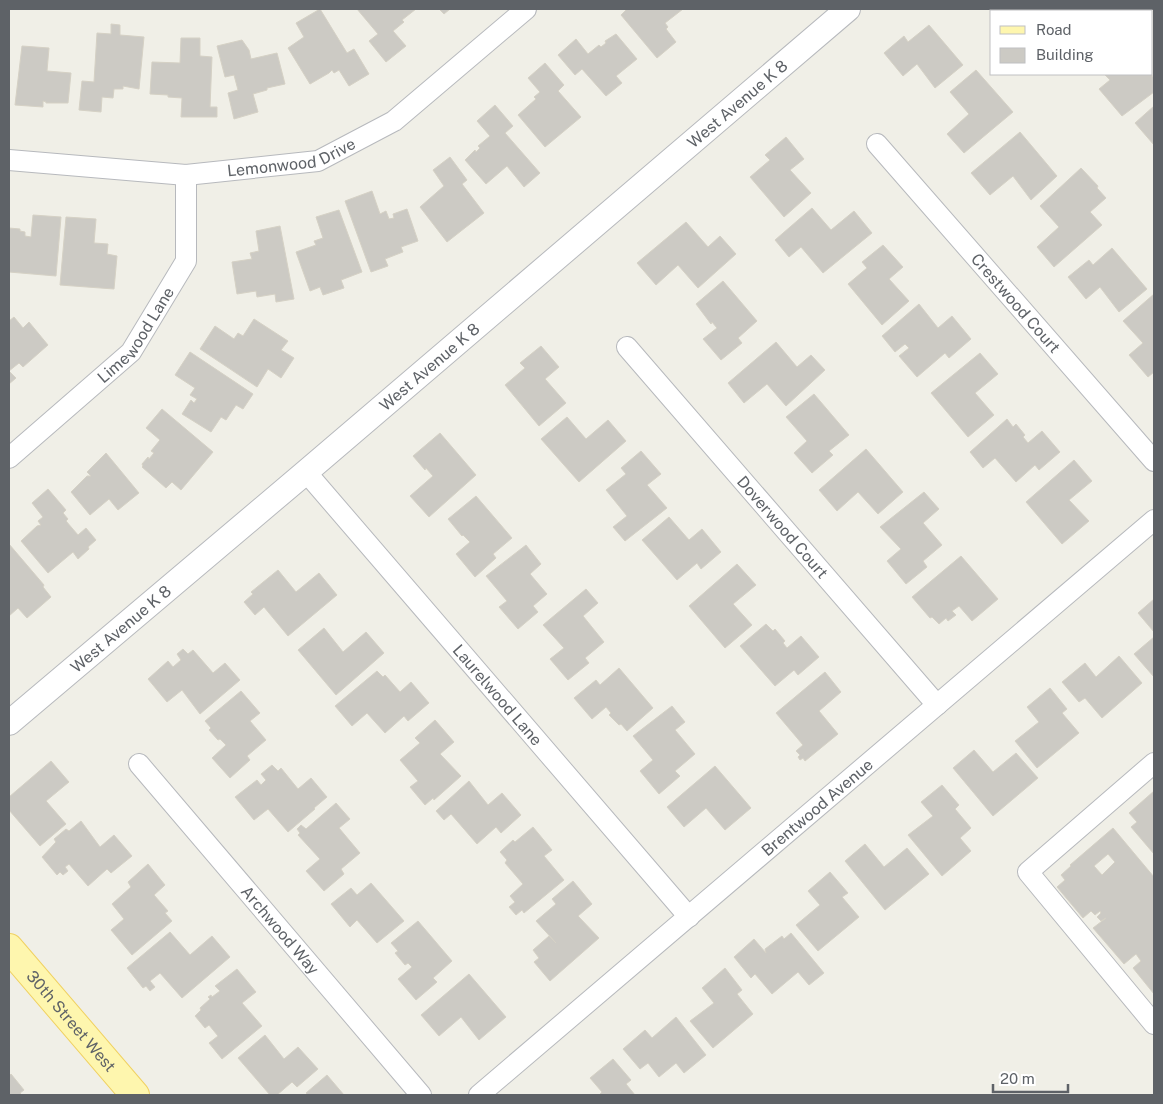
<svg xmlns="http://www.w3.org/2000/svg" width="1163" height="1104" font-family="'Public Sans',sans-serif">
<style>
.building{fill:#cccac4;stroke:#d5d1c5;fill-rule:evenodd}
.lines{fill:none;stroke-linecap:round;stroke-linejoin:round}
.minor-casing{stroke:#b7b9bd;stroke-width:22}
.tertiary-casing{stroke:#b7b9bd;stroke-width:26}
.primary-casing{stroke:#f0d161;stroke-width:30}
.minor{stroke:#fff;stroke-width:20}
.tertiary{stroke:#fff;stroke-width:24}
.primary{stroke:#fef6ae;stroke-width:28}
.labels{text-anchor:middle;stroke-width:4;stroke-linejoin:round;paint-order:stroke}
.street-label{font-size:16px;fill:#5e6267;stroke:#fff}
</style>
<rect width="100%" height="100%" fill="#f0efe7"/>
<g class="building">
<path d="M320,9L347,53L354,49L369,74L349,86L339,70L334,73L332,70L329,73L310,84L288,48L304,37L296,23Z"/>
<path d="M357,9H416L402,20L404,22L393,31L406,46L386,62L369,41L378,34Z"/>
<path d="M439,9H450L444,14Z"/>
<path d="M627,9H683L665,23L668,27L666,29L676,42L657,58L621,15Z"/>
<path d="M1045,9H1114L1116,11H1047Z"/>
<path d="M111,24L120,25V35L144,37L139,89L123,86V89H114L113,98L102,97L101,112L79,110L82,81L94,82L97,33L111,34Z"/>
<path d="M929,25L963,65L935,88L917,64L903,76L884,53L904,36L908,42Z"/>
<path d="M616,34L637,59L616,76L622,83L606,96L582,69L575,75L558,55L576,39L588,54L599,45L601,47L606,43L605,41Z"/>
<path d="M181,38H200V56L212,57L210,107H217V117H181L182,98L168,97V95L150,94L152,62L180,63Z"/>
<path d="M242,40L249,50L251,59L277,53L285,84L267,88V90L253,94L258,112L234,119L228,93L238,90L234,75L225,77L217,46Z"/>
<path d="M22,46L49,48L47,71L71,73L68,103H46V102L43,101V107L15,105Z"/>
<path d="M545,63L564,85L558,91L581,117L545,147L518,115L536,99L534,97L540,92L528,78Z"/>
<path d="M976,70L1013,112L964,153L947,134L969,114L950,92Z"/>
<path d="M1104,74H1151L1154,78V92L1122,116L1099,89L1110,80Z"/>
<path d="M495,105L513,126L505,133L540,173L524,187L507,166L486,184L465,160L475,150L476,152L480,148L478,146L490,136L477,121Z"/>
<path d="M1154,106V145L1135,123Z"/>
<path d="M1020,132L1057,176L1031,200L1013,176L990,195L971,173Z"/>
<path d="M786,137L804,159L790,170L811,193L784,217L750,177L770,160L765,155Z"/>
<path d="M450,157L467,180L462,184L484,213L447,242L420,207L444,186L433,170Z"/>
<path d="M1081,168L1098,186L1097,188L1106,198L1090,212L1102,225L1054,267L1037,247L1059,227L1040,206Z"/>
<path d="M372,191L380,214L386,211L389,219L394,218L393,214L407,209L418,241L401,247L403,252L385,259L388,266L371,272L345,201Z"/>
<path d="M812,208L831,230L854,211L872,233L823,273L801,247L789,257L775,240Z"/>
<path d="M339,210L362,272L341,280L344,288L323,295L320,287L310,291L296,252L316,245L314,241L323,238L316,217Z"/>
<path d="M33,215L61,217L56,276L9,272V228L20,229V231L25,232V236L31,237Z"/>
<path d="M66,217L96,219L94,243L108,244L107,254L117,256L114,289L60,285Z"/>
<path d="M686,222L708,247L720,236L736,254L698,288L678,265L656,285L637,263Z"/>
<path d="M280,226L294,299L276,302L275,294L257,297L256,291L237,294L232,262L252,259L250,253L259,251L256,231Z"/>
<path d="M883,245L903,267L889,279L909,301L882,325L848,284L867,268L862,262Z"/>
<path d="M1112,248L1147,289L1119,312L1100,287L1086,299L1068,277L1089,260L1093,265Z"/>
<path d="M723,281L757,321L738,338L742,343L721,360L703,339L717,328L712,322L711,324L696,304Z"/>
<path d="M1154,294V372L1148,377L1129,355L1143,343L1123,321Z"/>
<path d="M919,304L938,328L952,316L971,339L949,358L945,353L917,377L899,356L909,348L905,344L895,352L882,336Z"/>
<path d="M14,317L23,328L29,322L48,345L23,367L19,363L9,371L16,378L9,384V321Z"/>
<path d="M254,319L288,341L281,350L294,358L281,378L268,369L257,387L200,349L215,326L234,339L238,333L243,336Z"/>
<path d="M776,342L797,367L811,355L825,370L786,406L767,384L744,403L728,383Z"/>
<path d="M541,346L559,367L545,379L566,403L539,426L505,385L525,368L520,363Z"/>
<path d="M190,352L253,394L243,409L236,405L226,420L221,417L211,432L182,414L191,400L194,403L197,399L190,395L195,388L175,375Z"/>
<path d="M980,353L998,374L975,393L994,415L968,437L931,393Z"/>
<path d="M814,394L849,435L829,451L833,455L812,473L794,453L807,441L786,417Z"/>
<path d="M162,409L213,452L181,490L172,482L166,488L142,467L143,466L142,464L148,457L149,459L154,453L151,451L160,440L146,428Z"/>
<path d="M567,417L586,439L608,420L626,441L579,482L541,439Z"/>
<path d="M1007,419L1013,427L1016,424L1025,435L1023,437L1028,443L1042,431L1060,452L1039,470L1035,465L1016,482L995,458L983,468L970,452Z"/>
<path d="M440,433L476,475L429,517L410,496L433,476L426,468L425,470L413,456Z"/>
<path d="M866,449L903,492L878,514L858,492L837,511L819,490Z"/>
<path d="M641,451L661,474L647,485L667,508L625,541L613,527L627,516L606,490L626,474L621,468Z"/>
<path d="M106,453L139,493L118,510L109,499L90,515L71,492L87,476H91L87,472Z"/>
<path d="M1074,460L1092,481L1069,500L1089,521L1062,544L1026,502Z"/>
<path d="M48,489L66,510L63,513L68,519L66,521L78,535L86,528L96,540L88,547L89,549L78,559L73,552L48,573L21,541L37,526L41,525L38,521L43,517L32,503Z"/>
<path d="M924,492L939,509L923,523L942,545L923,561L927,567L906,584L887,561L901,549L880,527Z"/>
<path d="M476,496L512,538L493,554L496,558L475,577L456,554L470,542L463,535L462,536L448,519Z"/>
<path d="M669,517L689,540L702,529L721,552L701,569L697,563L677,580L642,540Z"/>
<path d="M9,544L44,585L43,587L51,597L27,618L18,608L9,616Z"/>
<path d="M526,545L541,564L530,574L547,594L533,606L538,612L518,629L499,607L507,601L486,576Z"/>
<path d="M961,556L998,599L972,621L959,606L952,611L956,615L948,621L946,618L939,624L932,617L930,618L912,597Z"/>
<path d="M737,564L756,585L733,604L752,625L725,648L689,606Z"/>
<path d="M278,570L296,592L319,573L337,595L288,636L264,607L255,615L244,602L253,594L251,592Z"/>
<path d="M586,589L598,603L583,616L604,642L585,658L589,663L568,680L550,659L564,648L543,625Z"/>
<path d="M1154,599V632L1138,613Z"/>
<path d="M766,624L773,631L775,629L785,641L783,643L787,648L801,636L819,657L798,675L794,670L775,686L740,646Z"/>
<path d="M324,628L343,652L366,632L384,653L336,695L298,650Z"/>
<path d="M1154,637V677L1134,654Z"/>
<path d="M183,649L188,654L193,650L213,673L225,663L240,680L200,714L182,690L167,702L148,679L168,661L173,667L181,660L177,654Z"/>
<path d="M1119,656L1142,683L1102,718L1085,698L1079,702L1062,682L1085,663L1096,677Z"/>
<path d="M619,668L653,708L627,731L621,724L619,725L609,715L611,713L606,707L592,719L574,698L596,680L600,685Z"/>
<path d="M377,671L383,677L385,675L400,692L411,682L429,703L408,721L404,716L385,733L367,713L352,726L335,706Z"/>
<path d="M825,672L841,692L819,711L838,734L805,761L803,758L800,760L798,757L800,755L796,751L803,745L776,713Z"/>
<path d="M1050,688L1067,709L1062,713L1079,733L1037,768L1015,741L1039,722L1027,707Z"/>
<path d="M241,691L260,713L250,721L266,740L247,756L250,760L230,778L212,758L226,745L220,739L218,740L209,730L211,728L205,721Z"/>
<path d="M672,706L685,722L675,730L695,754L675,771L680,776L659,794L640,771L653,760L633,736Z"/>
<path d="M435,720L454,742L440,754L461,776L434,800L433,798L425,805L410,787L418,781L400,760L420,743L415,738Z"/>
<path d="M974,750L993,772L1016,753L1038,778L993,816L953,768Z"/>
<path d="M51,761L69,782L46,801L66,824L40,846L9,810V797Z"/>
<path d="M272,765L278,771L281,768L298,789L311,778L327,797L314,808L315,809L288,832L268,809L254,820L235,797L257,780L261,785L266,780L261,774Z"/>
<path d="M715,766L751,808L725,830L706,808L684,827L667,807Z"/>
<path d="M469,781L488,805L502,793L521,815L501,833L496,827L477,844L451,814L444,820L436,811Z"/>
<path d="M942,785L959,805L955,809L971,828L960,838L971,851L942,876L908,835L933,816L921,802Z"/>
<path d="M1154,791V854L1131,827L1137,822L1129,813Z"/>
<path d="M336,803L350,819L339,828L360,853L341,869L344,874L324,891L306,871L320,859L298,835L300,833L297,829L301,825L306,829Z"/>
<path d="M81,821L100,847L114,835L132,856L111,873L107,869L88,886L69,864L65,867L68,871L63,875L60,872L57,875L42,857L56,842L54,839L66,829L69,831Z"/>
<path d="M533,827L552,850L544,856L564,880L524,913L522,910L516,915L509,907L515,902L510,896L523,884L505,863L507,860L500,852L513,840L515,842Z"/>
<path d="M1113,828L1154,877V994L1133,968L1141,961L1136,954L1124,964L1093,928L1106,918L1101,921L1097,917L1101,913L1100,911L1095,915L1091,911L1083,918L1057,887L1065,880L1061,875L1071,866L1070,865ZM1108,854L1115,862L1102,875L1094,866Z"/>
<path d="M865,844L884,867L907,848L929,874L885,910L845,861Z"/>
<path d="M148,864L165,885L154,895L168,911L165,913L172,921L132,955L111,930L124,919L112,904L131,887L128,882Z"/>
<path d="M830,872L848,893L842,897L859,917L818,951L796,925L820,905L808,891Z"/>
<path d="M573,881L592,904L578,916L599,938L550,981L534,962L539,958L533,950L549,936L556,943L536,921L556,904L552,899Z"/>
<path d="M371,883L404,921L377,943L357,920L350,927L331,904L351,888L357,895Z"/>
<path d="M418,921L452,961L433,978L437,982L416,1000L398,979L412,967L408,963L405,965L395,953L398,951L391,943Z"/>
<path d="M170,932L190,955L212,936L230,957L182,998L160,973L150,981L155,987L150,991L146,986L143,988L127,968Z"/>
<path d="M791,933L824,973L809,985L798,972L772,994L755,974L751,978L734,957L754,939L766,953L765,949L782,936L784,939Z"/>
<path d="M725,968L742,990L737,994L753,1014L713,1048L690,1021L714,1003L702,988Z"/>
<path d="M237,969L256,992L242,1003L262,1026L222,1059L209,1043L218,1036L209,1025L205,1028L195,1016L201,1010L200,1008L210,999L208,997L211,995L212,997L220,991L215,986Z"/>
<path d="M469,974L506,1017L479,1040L461,1017L439,1036L421,1015Z"/>
<path d="M676,1017L706,1055L684,1073L676,1063L659,1077L648,1063L640,1069L623,1049L645,1030L652,1038Z"/>
<path d="M265,1035L284,1059L298,1047L318,1069L297,1087L292,1082L277,1095H270L238,1058Z"/>
<path d="M613,1059L631,1080L626,1084L635,1095H599L602,1092L590,1078Z"/>
<path d="M11,1074L24,1090L20,1093L22,1095H9V1076Z"/>
<path d="M327,1075L344,1095H308L306,1093Z"/>
</g>
<g class="lines">
<defs>
<g id="minor">
<path id="s1" d="M877,144L1154,461"/>
<path id="s2" d="M9,160L186,175L318,161L394,121L526,9"/>
<path id="s3" d="M627,347L937,705"/>
<path id="s4" d="M9,458L131,352L186,261V175"/>
<path id="s5" d="M306,472L689,917"/>
<path d="M1154,763L1028,872L1154,1024"/>
<path id="s6" d="M139,764L421,1095"/>
<path id="s7" d="M479,1095L1154,520"/>
</g>
<g id="tertiary">
<path id="s8" d="M9,723L306,472L848,9"/>
</g>
<g id="primary">
<path id="s9" d="M9,948L135,1095"/>
</g>
</defs>
<use href="#minor" class="minor-casing"/>
<use href="#tertiary" class="tertiary-casing"/>
<use href="#primary" class="primary-casing"/>
<use href="#minor" class="minor"/>
<use href="#tertiary" class="tertiary"/>
<use href="#primary" class="primary"/>
</g>
<g class="labels">
<g class="street-label">
<text dy="6" stroke="none"><textPath href="#s8" startOffset="956">West Avenue K 8</textPath></text>
<text dy="6" stroke="none"><textPath href="#s2" startOffset="285">Lemonwood Drive</textPath></text>
<text dy="6" stroke="none"><textPath href="#s1" startOffset="211">Crestwood Court</textPath></text>
<text dy="6" stroke="none"><textPath href="#s4" startOffset="178">Limewood Lane</textPath></text>
<text dy="6" stroke="none"><textPath href="#s8" startOffset="551">West Avenue K 8</textPath></text>
<text dy="6" stroke="none"><textPath href="#s3" startOffset="238">Doverwood Court</textPath></text>
<text dy="6" stroke="none"><textPath href="#s8" startOffset="146">West Avenue K 8</textPath></text>
<text dy="6" stroke="none"><textPath href="#s5" startOffset="294">Laurelwood Lane</textPath></text>
<text dy="6" stroke="none"><textPath href="#s7" startOffset="444">Brentwood Avenue</textPath></text>
<text dy="6" stroke="none"><textPath href="#s6" startOffset="218">Archwood Way</textPath></text>
<text dy="6" stroke="none"><textPath href="#s9" startOffset="96">30th Street West</textPath></text>
</g>
</g>
<rect width="1163" height="1104" fill="none" stroke="#5e6267" stroke-width="20"/>
<rect x="990" y="10" width="162" height="65" fill="#ffffff" stroke="#bfc0c2"/>
<rect x="1000" y="26" width="25" height="8" fill="#fef6ae" stroke="#bfc0c2"/>
<text x="1036" y="35" font-size="15" fill="#5e6267">Road</text>
<rect x="1000" y="48" width="25" height="15" fill="#cccac4" stroke="#bfc0c2"/>
<text x="1036" y="60" font-size="15" fill="#5e6267">Building</text>
<path d="M993 1084v8h75v-8" fill="none" stroke="#5e6267" stroke-width="2.5"/>
<text x="1000" y="1084" font-size="15" fill="#5e6267" stroke="#ffffff" stroke-width="4" paint-order="stroke">20 m</text>
</svg>
